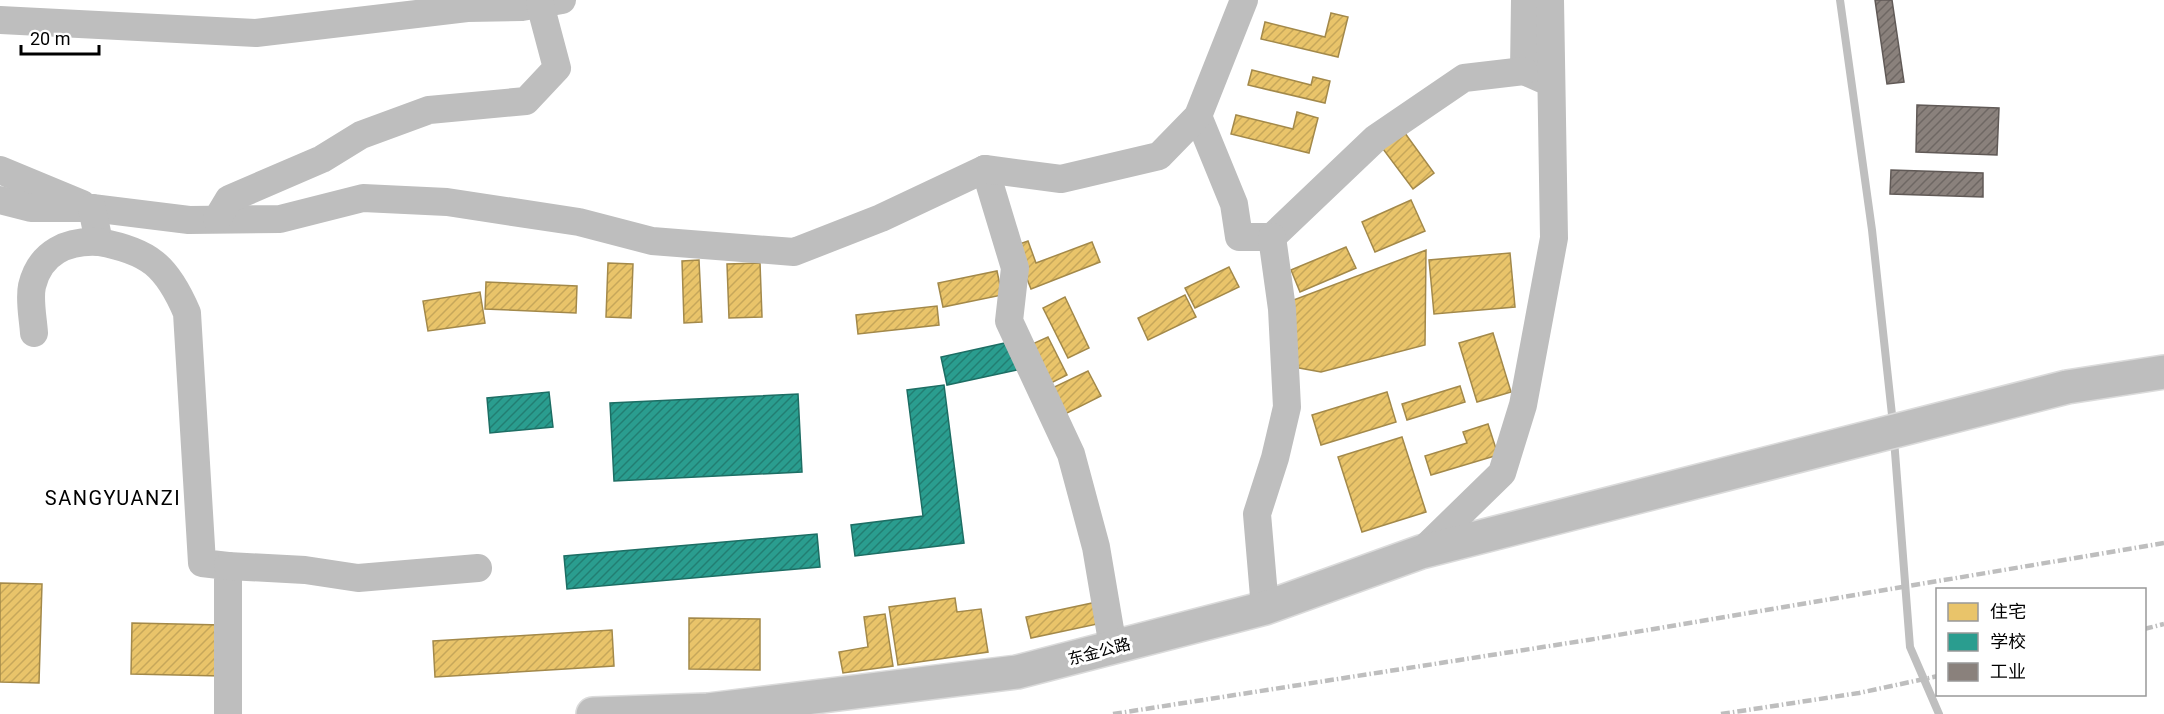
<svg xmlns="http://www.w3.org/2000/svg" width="2164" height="714" font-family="Roboto,'Noto Sans SC',sans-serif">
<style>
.homes{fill:url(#homes-hatch);stroke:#a3894a;stroke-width:1.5}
.schools{fill:url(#schools-hatch);stroke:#1d6e64;stroke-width:1.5}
.industry{fill:url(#industry-hatch);stroke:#615a57;stroke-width:1.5}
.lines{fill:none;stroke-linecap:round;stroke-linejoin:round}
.stream{stroke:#bfbfbf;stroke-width:8}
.major-casing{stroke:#dbdbdb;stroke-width:36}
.minor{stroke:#bebebe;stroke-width:28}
.major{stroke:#bebebe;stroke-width:33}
.rail{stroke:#bebebe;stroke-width:4.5;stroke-dasharray:9 3 1.5 3;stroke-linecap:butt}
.labels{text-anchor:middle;stroke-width:6;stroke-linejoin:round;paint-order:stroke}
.street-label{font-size:16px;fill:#000;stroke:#fff}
.quarter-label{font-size:20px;letter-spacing:1.5px;fill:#000;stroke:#fff}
</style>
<defs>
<pattern id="homes-hatch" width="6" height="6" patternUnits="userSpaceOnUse" patternTransform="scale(1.5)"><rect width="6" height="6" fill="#e9c46a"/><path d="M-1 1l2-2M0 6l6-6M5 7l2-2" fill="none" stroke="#c6a75a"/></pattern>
<pattern id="schools-hatch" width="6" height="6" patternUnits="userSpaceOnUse" patternTransform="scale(1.5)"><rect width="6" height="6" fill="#2a9d8f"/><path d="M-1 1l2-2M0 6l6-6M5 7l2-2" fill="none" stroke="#227e72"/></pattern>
<pattern id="industry-hatch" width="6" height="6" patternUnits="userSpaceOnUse" patternTransform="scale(1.5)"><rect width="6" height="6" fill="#8a817c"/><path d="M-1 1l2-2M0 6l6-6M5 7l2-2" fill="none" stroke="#6e6763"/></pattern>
</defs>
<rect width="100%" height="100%" fill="#fff"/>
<g class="homes">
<path d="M1331,13L1348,17L1338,57L1261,39L1265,22L1325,37Z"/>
<path d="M1252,70L1311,85L1313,77L1330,81L1325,103L1248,85Z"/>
<path d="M1297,112L1318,118L1309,153L1231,134L1236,115L1293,129Z"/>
<path d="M1402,129L1434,173L1413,189L1380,145Z"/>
<path d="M1411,200L1425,231L1375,252L1362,222Z"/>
<path d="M1028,241L1036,263L1092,242L1100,262L1031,289L1014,246Z"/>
<path d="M1346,247L1356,268L1300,292L1291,270Z"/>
<path d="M1426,250L1425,345L1321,372L1294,367L1291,301Z"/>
<path d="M1510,253L1515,307L1434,314L1429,260Z"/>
<path d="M699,260L702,322L684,323L682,261Z"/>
<path d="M608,263L633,264L631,318L606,317Z"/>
<path d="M760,263L762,317L729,318L727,264Z"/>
<path d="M1229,267L1239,287L1195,308L1185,288Z"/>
<path d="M997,271L1002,295L943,307L938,283Z"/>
<path d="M486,282L577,286L576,313L485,309Z"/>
<path d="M480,292L485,323L428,331L423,301Z"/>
<path d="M1185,295L1196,317L1148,340L1138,318Z"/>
<path d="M1065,297L1089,348L1068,358L1043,308Z"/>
<path d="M937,306L939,325L858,334L856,315Z"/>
<path d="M1493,333L1511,392L1477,402L1459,343Z"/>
<path d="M1048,337L1067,375L1049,384L1030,345Z"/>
<path d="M1088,371L1101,396L1061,416L1048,390Z"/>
<path d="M1460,386L1465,402L1407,420L1402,404Z"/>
<path d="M1387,392L1396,422L1321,445L1312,415Z"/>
<path d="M1488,424L1498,455L1431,475L1425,456L1467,443L1463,432Z"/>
<path d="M1402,437L1426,512L1362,532L1338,457Z"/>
<path d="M0,583L42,584L39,683L0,682Z"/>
<path d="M955,598L957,612L981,609L988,652L898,665L889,607Z"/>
<path d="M1097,602L1102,623L1031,638L1026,617Z"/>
<path d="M885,614L893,666L843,673L839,652L868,647L864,617Z"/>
<path d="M689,618L760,619V670L689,669Z"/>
<path d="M132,623L222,625L221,676L131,674Z"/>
<path d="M612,630L614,666L435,677L433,641Z"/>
</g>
<g class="schools">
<path d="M1014,341L1021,369L947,385L941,357Z"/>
<path d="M944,385L964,543L855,556L851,525L923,516L907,390Z"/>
<path d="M549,392L553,427L490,433L487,398Z"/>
<path d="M798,394L802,472L614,481L610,403Z"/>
<path d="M817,534L820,567L567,589L564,556Z"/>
</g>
<g class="industry">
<path d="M1875,0H1892L1904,82L1887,84Z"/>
<path d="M1917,105L1999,108L1997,155L1916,152Z"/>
<path d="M1891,170L1983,173V197L1890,194Z"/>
</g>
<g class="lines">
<g class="stream">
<path d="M1840,0L1872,230L1893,424"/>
<path d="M1894,439L1910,647L1939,714"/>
</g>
<defs>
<path id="major" d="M593,714L708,710L1017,672L1265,608L1421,552L2067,387L2164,372"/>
</defs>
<use href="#major" class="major-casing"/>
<g class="minor">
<path d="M1525,0L1524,71L1542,79"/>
<path d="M0,20L256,33L467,8L522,7L562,0"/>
<path d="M1198,116L1234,204L1239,237H1272L1376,138L1464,78L1524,71"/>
<path d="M985,169L1015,268L1009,321L1071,454L1096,547L1113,647"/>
<path d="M0,170L82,204"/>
<path d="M0,200L31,208H92L189,220L280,219L363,198L447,202L579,222L652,241L794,252L881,218L985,169L1061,179L1159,156L1198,116L1244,0"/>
<path d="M92,208L99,242C149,251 167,266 187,313L202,563L228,566V714"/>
<path d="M217,219L229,199L322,159L361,135L429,110L526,101L557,68L540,4"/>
<path d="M34,333C33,318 29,300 32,286C40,252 68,240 99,242"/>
<path d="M1421,552L1502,473L1523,405L1554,238L1550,0"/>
<path d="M228,566L305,570L358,578L478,568"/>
<path d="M1265,608L1257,514L1275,458L1287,407L1282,309L1272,237"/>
</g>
<use href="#major" class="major"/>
<g class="rail">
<path d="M2144,629L2164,624"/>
<path d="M1113,714L1588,640L2164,543"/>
<path d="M1721,714L1859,693L1938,676"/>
</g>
</g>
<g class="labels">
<g class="street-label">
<text transform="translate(1099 651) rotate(-15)" y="6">东金公路</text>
</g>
<g class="quarter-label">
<text x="113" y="505">SANGYUANZI</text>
</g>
</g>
<rect x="1936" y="588" width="210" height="108" fill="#ffffff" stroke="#999999" stroke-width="1.5"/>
<rect x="1948" y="603" width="30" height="18" fill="#e9c46a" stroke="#999999" stroke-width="1.5"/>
<text x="1990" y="618" font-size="18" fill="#000000">住宅</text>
<rect x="1948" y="633" width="30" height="18" fill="#2a9d8f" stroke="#999999" stroke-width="1.5"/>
<text x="1990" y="648" font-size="18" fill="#000000">学校</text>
<rect x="1948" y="663" width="30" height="18" fill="#8a817c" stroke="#999999" stroke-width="1.5"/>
<text x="1990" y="678" font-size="18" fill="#000000">工业</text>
<path d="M21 45v9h78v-9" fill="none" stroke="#000000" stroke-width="3"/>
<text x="30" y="45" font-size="18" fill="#000000" stroke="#ffffff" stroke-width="4.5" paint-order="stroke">20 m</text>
</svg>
